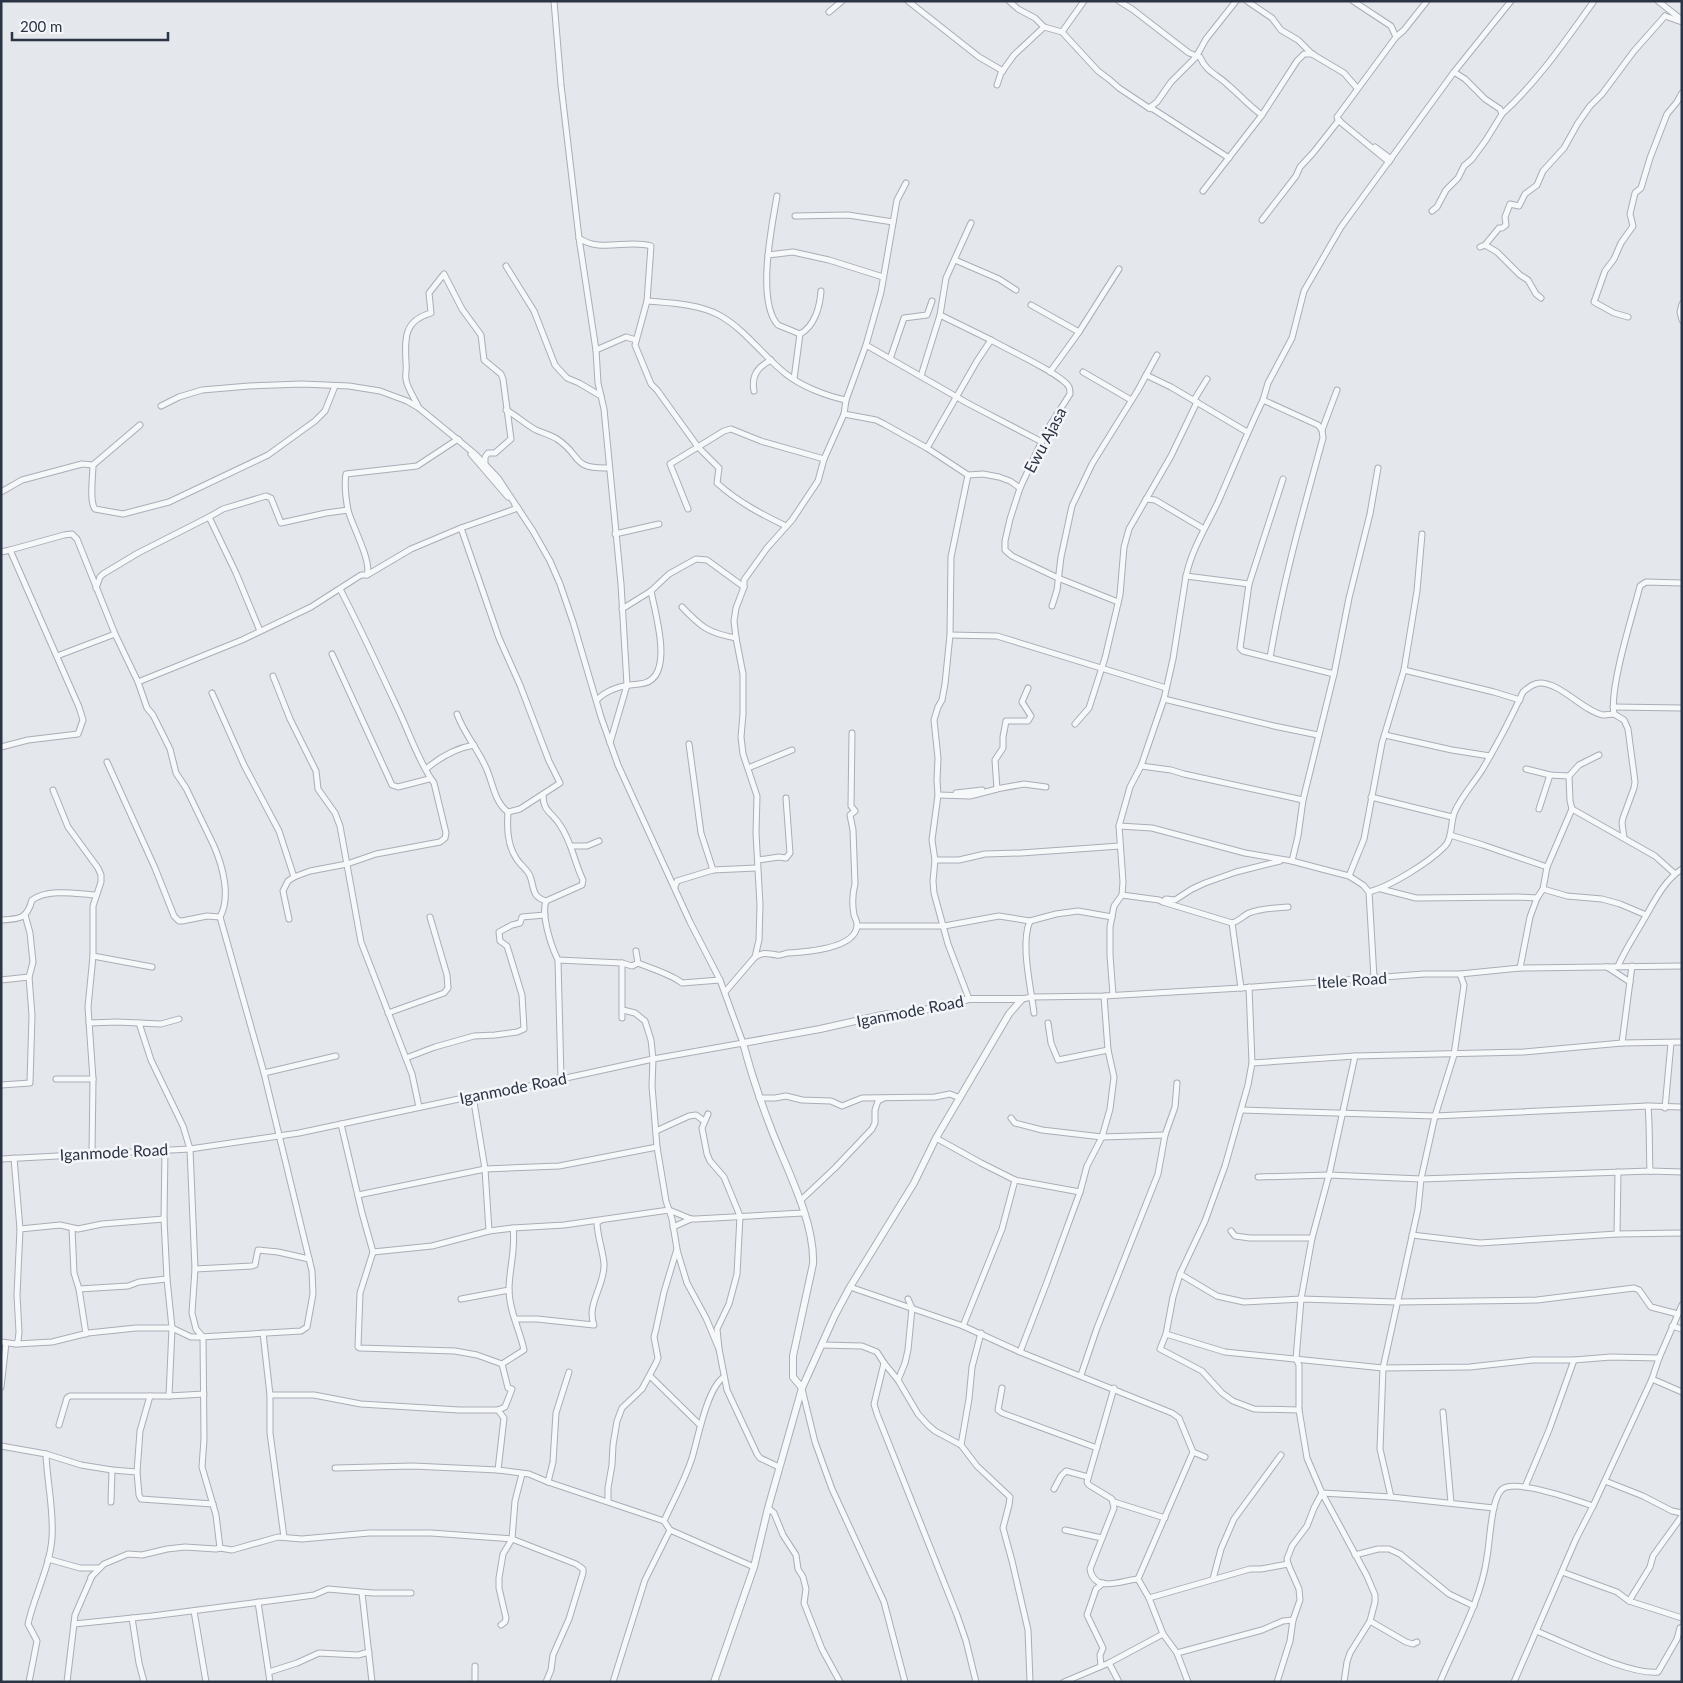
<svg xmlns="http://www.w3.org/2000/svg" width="1683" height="1683" font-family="Lato,sans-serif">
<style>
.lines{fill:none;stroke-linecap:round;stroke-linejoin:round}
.minor-casing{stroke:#a9aeb7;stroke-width:7}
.tertiary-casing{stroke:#a9aeb7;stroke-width:8}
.minor{stroke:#f7f8fa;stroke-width:5}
.tertiary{stroke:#f7f8fa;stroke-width:6}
.labels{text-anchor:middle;stroke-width:5;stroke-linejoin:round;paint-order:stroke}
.street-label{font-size:16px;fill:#2b3445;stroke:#f4f6f9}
</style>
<rect width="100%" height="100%" fill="#e4e7ec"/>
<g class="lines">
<defs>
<g id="minor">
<path d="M554,1L561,85L579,238L596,350L598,383L604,409L621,584L627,685L610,743"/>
<path d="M908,1L979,57L1003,71"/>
<path d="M1009,1L1018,9L1035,18L1044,27L1062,32L1098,71L1110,80L1119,88L1149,108L1157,102L1171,82L1196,57L1206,39L1236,1"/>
<path d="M1119,1L1132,9L1189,53L1200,57C1206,72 1218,75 1228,85C1240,95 1249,106 1262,115"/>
<path d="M1247,1L1272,18L1281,30L1298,40L1312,54L1344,73L1357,88"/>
<path d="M1353,1L1391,26L1396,37"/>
<path d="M1658,1L1682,20"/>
<path d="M829,12L842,1"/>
<path d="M1665,16L1682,22"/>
<path d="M1062,32L1084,1"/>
<path d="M997,85L1001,73L1014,55L1044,27"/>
<path d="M1149,108L1153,109L1229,158"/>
<path d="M1502,114C1539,80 1565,41 1594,1"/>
<path d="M1375,147L1391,159"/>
<path d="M1389,162L1338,120L1337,117L1396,37L1404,30L1427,1"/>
<path d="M906,183L897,200L881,292L866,345L969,404L1042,442"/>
<path d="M1203,191L1262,115L1297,61L1304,54H1313"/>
<path d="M777,196C772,225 756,301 778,325L800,334"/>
<path d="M1432,211L1437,207L1446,190L1458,178L1464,166L1472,159L1486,140L1502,114L1500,109L1485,99L1465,79L1454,72"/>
<path d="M795,216L848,215L893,222"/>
<path d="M1262,220L1296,176L1300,167L1313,153L1339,120L1340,121"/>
<path d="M579,238C599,253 628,239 651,246L647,301L635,345L651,384L657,390L698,447L719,468L717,483C738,502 761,514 786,526"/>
<path d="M1485,245L1497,252L1520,275L1528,280L1536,294L1541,298"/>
<path d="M1480,247L1485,245L1499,228H1502L1506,225L1505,217L1510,204L1519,206L1525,194L1537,185L1543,171L1564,148L1578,123L1590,106L1602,94L1634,51L1665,16"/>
<path d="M768,255L793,252L829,260L883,277"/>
<path d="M955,260L999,279L1016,290"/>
<path d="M506,266L534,311L555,365L567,378L579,383L601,396"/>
<path d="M647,301C671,303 698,304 719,315C746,330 762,355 786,374C801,386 826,396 846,400L844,414L824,459L818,481L792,520L767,548L744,580V587L736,608L734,621L736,638L743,674V714L741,737L743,754L757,796L756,833L760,905L759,940L755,957"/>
<path d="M1682,304L1680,312L1682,320"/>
<path d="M1031,305L1079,332"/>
<path d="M940,315L946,278L971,223"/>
<path d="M1628,317L1614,313L1594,302L1605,271L1614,259L1621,243L1633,226L1630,214L1635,193L1641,188L1650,158L1667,114L1677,102L1682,93"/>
<path d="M596,350L626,337L636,340"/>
<path d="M890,359L904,318L927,315L932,301"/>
<path d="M1050,372L1079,332L1119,269"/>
<path d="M1083,372L1131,400"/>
<path d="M1146,375L1171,387L1247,432"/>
<path d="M921,376L940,315L991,340"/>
<path d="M794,379L800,334C815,326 820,306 821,291"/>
<path d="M754,391C751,375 758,367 771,360"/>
<path d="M846,400L866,345"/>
<path d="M1194,400L1207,379"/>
<path d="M1263,400L1318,425L1322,430L1323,438C1303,511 1282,584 1270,658"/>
<path d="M419,408C416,401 406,386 406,379C405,374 407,369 406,363C405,339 403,321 431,313L429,293L444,274L462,309L481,335L484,360L501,374L503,379L511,439L495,453H488L485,457V463"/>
<path d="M506,410C517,416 525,424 536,430C543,433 551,435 557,439C583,456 570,469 609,468"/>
<path d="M844,414L876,420L884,424L927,448L968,475L983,474L999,477L1010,481L1020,488"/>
<path d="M140,425L93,465C93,476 89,501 95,509L123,514L169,502L268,455L315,421L325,411L335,386"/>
<path d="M1322,430L1337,390"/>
<path d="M927,448L977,361L991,340C1006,349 1062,374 1069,387C1070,389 1070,392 1070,394L1047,430L1020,488L1010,519L1005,541V550L1012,556L1058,578L1118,602"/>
<path d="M471,454L508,497"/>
<path d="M968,475L951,557L950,635L945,684L942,700L938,707L934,720L938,758L937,780L938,795L932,840L935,860L933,881L934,893L948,944L969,999"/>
<path d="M1283,479L1249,584L1240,648L1243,651L1334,674"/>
<path d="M1,492L22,480L82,464L93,465"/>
<path d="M1146,499L1155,500L1204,529"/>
<path d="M688,509L670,464L724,431L731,429L761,441L824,459"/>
<path d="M461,528L518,508L515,505"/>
<path d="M615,534L659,524"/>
<path d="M1,552L10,550L79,707L83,720L78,734L28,740L1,747"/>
<path d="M367,575C372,561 352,526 348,510C346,499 344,485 346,474L417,466L458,439L459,440"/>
<path d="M1186,576L1249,584"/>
<path d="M96,588L100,577L103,574L138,553L209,517"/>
<path d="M1052,606L1057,590L1061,557L1072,506L1092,464L1138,390L1157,355"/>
<path d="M682,607C701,627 708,633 736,638"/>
<path d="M622,609L651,591L669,574L696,559L707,560L744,587"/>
<path d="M260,631L236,573L209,517L223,509L266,496L271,498L281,523L326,513L348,510"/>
<path d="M950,635L997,636L1166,688"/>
<path d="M332,654L392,785L398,787L429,779"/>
<path d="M57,656L115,634"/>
<path d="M1404,670L1494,692L1520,700"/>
<path d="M273,676L290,719L316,771L318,789L335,813L340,826L361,942L412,1074L419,1107"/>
<path d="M138,682L242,640L311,607L361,575H367L411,549L461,528L499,638L520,685L549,761L560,783L520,809L508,812C495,803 493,784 487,770C479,750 464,734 457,714"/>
<path d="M212,693L244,765L279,831L294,877"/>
<path d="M1164,699L1274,726L1318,735"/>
<path d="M597,700C608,688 624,685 639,684C677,682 655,613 651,591"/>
<path d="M1613,707L1682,708"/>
<path d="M1614,714C1609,688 1633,614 1640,586L1646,582L1682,583"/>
<path d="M1075,724L1089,708L1105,658L1120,595L1124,547L1129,529L1171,456L1197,402"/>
<path d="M1385,735L1452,750L1490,756"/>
<path d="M689,744L701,833L713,870"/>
<path d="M107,762L155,868L174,916L179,921H182L207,916L220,917"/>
<path d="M1141,766L1171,770L1184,774L1303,800L1298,836L1292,861"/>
<path d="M748,768L792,750"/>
<path d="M426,769C439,758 457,748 474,745"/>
<path d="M1526,769L1550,775L1569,776L1570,801L1572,809L1655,856L1674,873"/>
<path d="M1569,776L1579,765L1599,755"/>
<path d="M996,789L1024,784L1046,787"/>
<path d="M53,790L68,827L98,868L101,875V882L93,906V956L88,1007L93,1079L92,1153"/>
<path d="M956,793L982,790"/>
<path d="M938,795L970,796L997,789L995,760L1003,748V737L1006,721H1028L1031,716L1022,702L1028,688"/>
<path d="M1371,797L1452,817"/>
<path d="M1303,800L1334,674L1349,598L1370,514L1378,468"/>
<path d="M1539,809L1550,775"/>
<path d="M508,812C507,827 507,844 516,858C520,865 527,869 530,876C535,889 531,896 546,901L582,885L583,880C574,862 572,842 560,825C552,812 543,812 543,795"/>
<path d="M1119,826L1152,828L1245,853L1292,861L1322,869L1349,876L1363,885L1369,892L1374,978"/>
<path d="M1450,835L1483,845L1547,867"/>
<path d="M571,846H587L599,841"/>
<path d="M758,860L779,857L786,858L790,853L786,798"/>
<path d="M935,860H959L985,854L1021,853L1120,846"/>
<path d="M1349,876L1364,839L1382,743L1404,670L1417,591L1422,534"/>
<path d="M675,887L677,881L713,870L756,868"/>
<path d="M1381,889L1416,898L1518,897L1537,898"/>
<path d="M1543,889L1567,896L1602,899L1620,904L1646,915"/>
<path d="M1369,892C1391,886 1428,863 1444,847C1453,839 1450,822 1455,811C1462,796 1473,784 1482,770C1497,745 1511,718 1523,692C1528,688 1533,683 1540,683C1561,683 1583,711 1603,715C1606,715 1611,714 1614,714L1624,720L1628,729L1635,782L1634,788L1623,818L1622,823L1624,838"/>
<path d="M1122,895L1159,900L1163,902L1166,899L1175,900L1192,889L1205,883L1236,872L1280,861"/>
<path d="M546,901C541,915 551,946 558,960L561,1078"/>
<path d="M1163,902L1232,923C1239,921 1243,916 1249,913C1261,908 1275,908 1288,907"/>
<path d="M289,919L283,891L288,881L294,877L310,871L347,864L376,854L440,842L445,838L446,833L434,783C421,766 411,738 402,718C382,675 362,631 340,589"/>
<path d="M1,920C20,919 27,919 32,900C49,888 77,894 96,895"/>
<path d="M1030,921C1020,943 1031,988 1034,1013"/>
<path d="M1232,923L1241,988"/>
<path d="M857,926H944L999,916L1030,921L1056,914L1078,911L1112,917"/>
<path d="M636,951L638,963"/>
<path d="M93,956L152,967"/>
<path d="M558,960L622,963L632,966L638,963C652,969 671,974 682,983L720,980"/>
<path d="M622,963V1018"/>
<path d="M1618,966C1626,948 1637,932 1647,914C1656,898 1666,879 1682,869"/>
<path d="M1607,967L1630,982"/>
<path d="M1520,968L1530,917L1537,898L1543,889L1547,867L1572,809"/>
<path d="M1,980L29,977"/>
<path d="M1249,987L1252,1063L1248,1085L1225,1166L1205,1221L1180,1274L1173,1297L1166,1334L1160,1349L1202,1371L1222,1393L1233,1401L1254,1409L1299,1410"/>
<path d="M725,992L755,957C766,951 767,954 777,955C781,956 785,953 788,953C805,952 855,949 857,926C858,923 855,918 854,915C852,904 852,895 855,884L853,830L850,815L855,811L851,806L852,733"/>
<path d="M1113,995L1110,955V927L1114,906L1122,895L1123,882L1119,826L1130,787L1141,766L1164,699L1173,659L1186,576C1192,549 1206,527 1218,502C1233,468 1247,433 1263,400L1268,383L1292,338L1304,291L1341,227L1454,72L1511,1"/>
<path d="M1022,999L1032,997L1104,996L1241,988L1424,974H1460L1520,968L1682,966"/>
<path d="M388,1013L444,993L448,988L447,975L430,917"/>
<path d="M89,1023L117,1022L161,1024L179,1019"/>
<path d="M139,1023L151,1060L183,1126L190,1149L195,1269L192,1313L196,1329L203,1337L204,1439L202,1467L216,1515L220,1548"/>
<path d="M1048,1023L1051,1043L1058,1060L1108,1050"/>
<path d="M1622,1043L1632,966"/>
<path d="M406,1058L435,1047L474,1036L495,1035L517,1032L524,1029L522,995L507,946L500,941L499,932L512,925L520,923L522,917L545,915"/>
<path d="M1252,1063L1355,1056L1523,1052L1622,1043L1682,1042"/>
<path d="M264,1073L336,1056"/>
<path d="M56,1079H93"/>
<path d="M1,1085L30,1083L32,1015L29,977L33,962L30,933L25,915"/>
<path d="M473,1096L485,1169L489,1231"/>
<path d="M759,1098H775L786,1096L802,1100L831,1101L842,1106L862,1098L935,1097L950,1094L960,1098"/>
<path d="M1648,1106C1650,1128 1649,1149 1650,1171"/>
<path d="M1665,1108L1671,1043"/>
<path d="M1241,1110L1435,1116L1648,1106L1682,1107"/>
<path d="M708,1114L702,1128L707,1154L710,1161L724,1177L740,1216L737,1274L729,1304L717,1329L719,1349"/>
<path d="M1011,1118L1015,1123L1042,1130L1102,1137L1165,1135"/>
<path d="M341,1124L362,1213L373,1252L360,1293L358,1347L360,1348L455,1351L477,1355L502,1364"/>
<path d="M656,1131L689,1116L696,1115L704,1121"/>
<path d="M936,1138L981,1163L1015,1180L1080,1192"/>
<path d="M165,1149L164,1219L167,1279L172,1328L169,1396"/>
<path d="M14,1158L20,1229L17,1295L19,1332L18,1341L16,1344"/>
<path d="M1,1159L190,1149L299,1133L473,1096L511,1090L653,1059L743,1043L720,980L690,922L618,765L601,717L573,622L560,584L550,561L533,531L498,478L475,454L419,408L407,401L380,391L349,386L302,384L249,386L202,390L179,397L161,406"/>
<path d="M1258,1177L1329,1175L1421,1179L1650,1171L1682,1172"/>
<path d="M358,1195L485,1169L559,1166L657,1147"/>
<path d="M800,1201L835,1168L872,1129L875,1123V1110L878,1101L882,1099"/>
<path d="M673,1227L691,1219"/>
<path d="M72,1228L74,1273L79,1289L86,1334"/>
<path d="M20,1229L60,1225L78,1229L102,1224L164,1219"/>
<path d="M1231,1231L1235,1236L1250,1238H1312"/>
<path d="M1617,1234L1618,1172"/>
<path d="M1412,1235L1480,1243L1617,1234L1682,1233"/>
<path d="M677,1250L687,1283L706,1318L719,1349L727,1390L757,1454L760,1458L779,1467"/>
<path d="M373,1252L432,1246L489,1231L513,1228L564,1225L669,1210L691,1219H696L803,1213"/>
<path d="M195,1269L252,1266L255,1265L258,1250L278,1252L309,1259"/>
<path d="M1180,1274L1217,1296L1244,1302L1301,1299L1396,1302L1537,1300L1634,1288L1639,1290L1651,1307L1678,1314"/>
<path d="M850,1287L963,1326L1020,1352L1172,1413L1179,1418L1193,1452L1138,1579"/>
<path d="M79,1289L128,1286L139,1282L167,1279"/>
<path d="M461,1299L509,1290"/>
<path d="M515,1319H537L594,1325C586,1305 605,1285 604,1264C603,1250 597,1236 597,1222L600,1221"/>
<path d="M963,1326L1002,1229L1015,1180"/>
<path d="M1672,1326L1682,1329"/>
<path d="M263,1333L270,1395V1433L284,1537"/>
<path d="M1166,1334L1225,1352L1383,1368L1470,1367L1532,1360H1574L1611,1357L1659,1358"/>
<path d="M1,1342L16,1344L52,1342L88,1333L136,1328H172L191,1337H200L301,1331L307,1327L313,1294L312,1271L264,1073L220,917C231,897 223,867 214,846L186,788L176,773L170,749L153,715L147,708L138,682L115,634L77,539L72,534L64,535L10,550"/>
<path d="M822,1345L862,1346L877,1352L884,1363L898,1380L918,1414L928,1425L935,1431L961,1445L977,1466L1010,1497L1009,1505L1003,1528L1012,1561L1028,1630L1030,1682"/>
<path d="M1020,1352L1047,1282L1080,1192L1087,1166L1102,1137L1110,1109L1114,1077L1108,1050L1104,996"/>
<path d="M884,1363L874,1404L877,1414L957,1615L966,1641L976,1682"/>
<path d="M502,1364L524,1350C520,1330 509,1311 509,1290C509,1269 516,1249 513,1228"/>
<path d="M1081,1375L1097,1328L1158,1174L1165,1135L1175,1107L1177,1083"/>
<path d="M650,1376L700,1425"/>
<path d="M1652,1379L1682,1392"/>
<path d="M898,1380L905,1363L908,1350L912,1308L908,1299"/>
<path d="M1,1387L6,1343"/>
<path d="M1002,1388L998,1410L1002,1413L1097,1448"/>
<path d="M1114,1388L1087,1482L1089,1485L1112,1499L1114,1508L1090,1569C1094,1594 1123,1580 1138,1579"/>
<path d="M802,1389L815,1442L832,1489L884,1602L905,1682"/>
<path d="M270,1395H314L361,1404L459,1410H498L505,1407L512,1389L508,1388L502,1364"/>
<path d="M498,1410L504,1418L498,1470"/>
<path d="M1443,1412L1451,1503"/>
<path d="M59,1425L67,1398L70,1396H169L204,1394"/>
<path d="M961,1445L969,1399L972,1367L981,1333"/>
<path d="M1,1446L46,1454L81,1465L112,1470L137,1472L139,1495L141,1499L213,1504"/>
<path d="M1193,1452L1205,1457"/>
<path d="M335,1468L413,1466L498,1470L529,1474L548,1482L664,1521L670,1530L754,1567"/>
<path d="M137,1472L140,1431L150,1396"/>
<path d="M1605,1481L1643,1496L1672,1511L1682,1513"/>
<path d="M548,1482L553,1462L556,1413L569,1372"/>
<path d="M1525,1487L1549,1430L1574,1360"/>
<path d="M1054,1489L1061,1476L1066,1471L1088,1477"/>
<path d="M1322,1493L1391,1497L1494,1508"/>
<path d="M1391,1497L1380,1449L1383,1368L1418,1209L1421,1179L1435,1116L1454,1055L1464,985L1460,974"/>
<path d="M608,1501V1488L612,1465L613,1445L617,1421L622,1408L642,1389L656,1363L658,1358L654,1337L656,1329L664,1292L677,1249L672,1219L666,1201L657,1147L652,1086L653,1059L651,1040L645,1021L635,1013L623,1010"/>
<path d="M111,1502L112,1470"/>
<path d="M1114,1502L1165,1518"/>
<path d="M768,1508L774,1513L783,1535L796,1555L798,1569L803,1577L806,1589L804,1603L822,1649L840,1682"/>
<path d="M664,1521C673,1501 685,1480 692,1458C698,1438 707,1388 724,1377"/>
<path d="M1065,1530L1102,1538"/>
<path d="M1355,1555L1378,1549H1389L1400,1554L1449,1594L1474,1606"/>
<path d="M48,1559L80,1568H99"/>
<path d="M1562,1572L1617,1592L1629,1601L1682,1618"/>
<path d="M91,1577L104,1564L128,1554L142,1555L167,1549L185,1547L216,1549L220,1548L232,1550L278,1537L302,1539L369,1533H431L512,1539L576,1564L583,1569V1573L569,1619L553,1655L551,1670L546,1682"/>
<path d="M1138,1579L1149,1598L1163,1634L1177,1653L1188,1682"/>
<path d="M1213,1579L1221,1549L1234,1519L1281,1455"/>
<path d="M362,1593L372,1682"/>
<path d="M1149,1598L1250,1569H1261L1288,1564"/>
<path d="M1629,1601L1650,1567L1653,1556L1682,1516"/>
<path d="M258,1602L270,1682"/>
<path d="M194,1611L206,1682"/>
<path d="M132,1618L139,1663L144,1682"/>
<path d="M1370,1621L1406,1642L1413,1644L1417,1642"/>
<path d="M74,1624L152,1616L292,1598L314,1595L328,1589L373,1593H411"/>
<path d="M501,1625L505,1622L506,1618L499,1588V1578L503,1554L512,1539L515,1501L522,1474"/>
<path d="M1536,1631C1567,1643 1628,1675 1658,1672L1677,1639L1680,1628L1682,1627"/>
<path d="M1177,1653L1262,1630L1283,1621L1293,1620"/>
<path d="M1109,1663L1119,1682"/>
<path d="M1101,1666L1100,1655L1103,1648L1087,1615L1096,1589L1103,1583"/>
<path d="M269,1672L297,1663L319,1653L358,1655L369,1652"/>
<path d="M29,1682L37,1641L28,1624C34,1596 50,1567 52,1538C54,1510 47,1482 46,1454"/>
<path d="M67,1682L75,1615L92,1576"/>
<path d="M475,1682V1666"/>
<path d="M613,1682L645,1580L670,1530"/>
<path d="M1064,1682L1109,1663L1163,1634"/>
<path d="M1277,1682L1290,1641L1293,1620L1300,1600L1299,1589L1288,1564L1287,1559L1292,1546L1307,1526L1314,1508L1322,1493"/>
<path d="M1344,1682L1347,1662L1350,1653L1370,1621L1375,1602V1595L1367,1576L1322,1493L1307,1458L1299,1410V1365L1296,1359L1301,1299L1312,1238L1329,1175L1355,1056"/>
<path d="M1440,1682C1457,1641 1481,1601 1487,1557C1490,1542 1491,1494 1504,1488C1519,1480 1576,1500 1593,1506"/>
<path d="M1514,1682L1576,1539L1593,1506L1652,1379L1659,1358L1682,1305"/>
</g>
<g id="tertiary">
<path d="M802,1388L793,1377V1356L813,1264C815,1222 787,1170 772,1131C761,1103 751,1073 743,1043L820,1029L882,1015L920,1011L969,999H1022"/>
<path d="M714,1682L754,1567L768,1508L802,1388L835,1315L850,1287L914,1183L936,1138L1009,1014L1022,999"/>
</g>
</defs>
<use href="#minor" class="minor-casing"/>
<use href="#tertiary" class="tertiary-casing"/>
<use href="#minor" class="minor"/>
<use href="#tertiary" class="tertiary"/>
</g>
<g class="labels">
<g class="street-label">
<text transform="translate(1045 440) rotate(-62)" y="6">Ewu Ajasa</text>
<text transform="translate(1352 980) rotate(-4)" y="6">Itele Road</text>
<text transform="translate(910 1011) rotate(-11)" y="6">Iganmode Road</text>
<text transform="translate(513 1088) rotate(-11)" y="6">Iganmode Road</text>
<text transform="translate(114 1152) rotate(-3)" y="6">Iganmode Road</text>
</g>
</g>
<rect width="1683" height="1683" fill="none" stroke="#2b3445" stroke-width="5"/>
<path d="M12 32v8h156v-8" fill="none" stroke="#2b3445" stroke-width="2.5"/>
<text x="20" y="32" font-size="15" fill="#2b3445" stroke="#f4f6f9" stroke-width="4" paint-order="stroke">200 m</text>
</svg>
